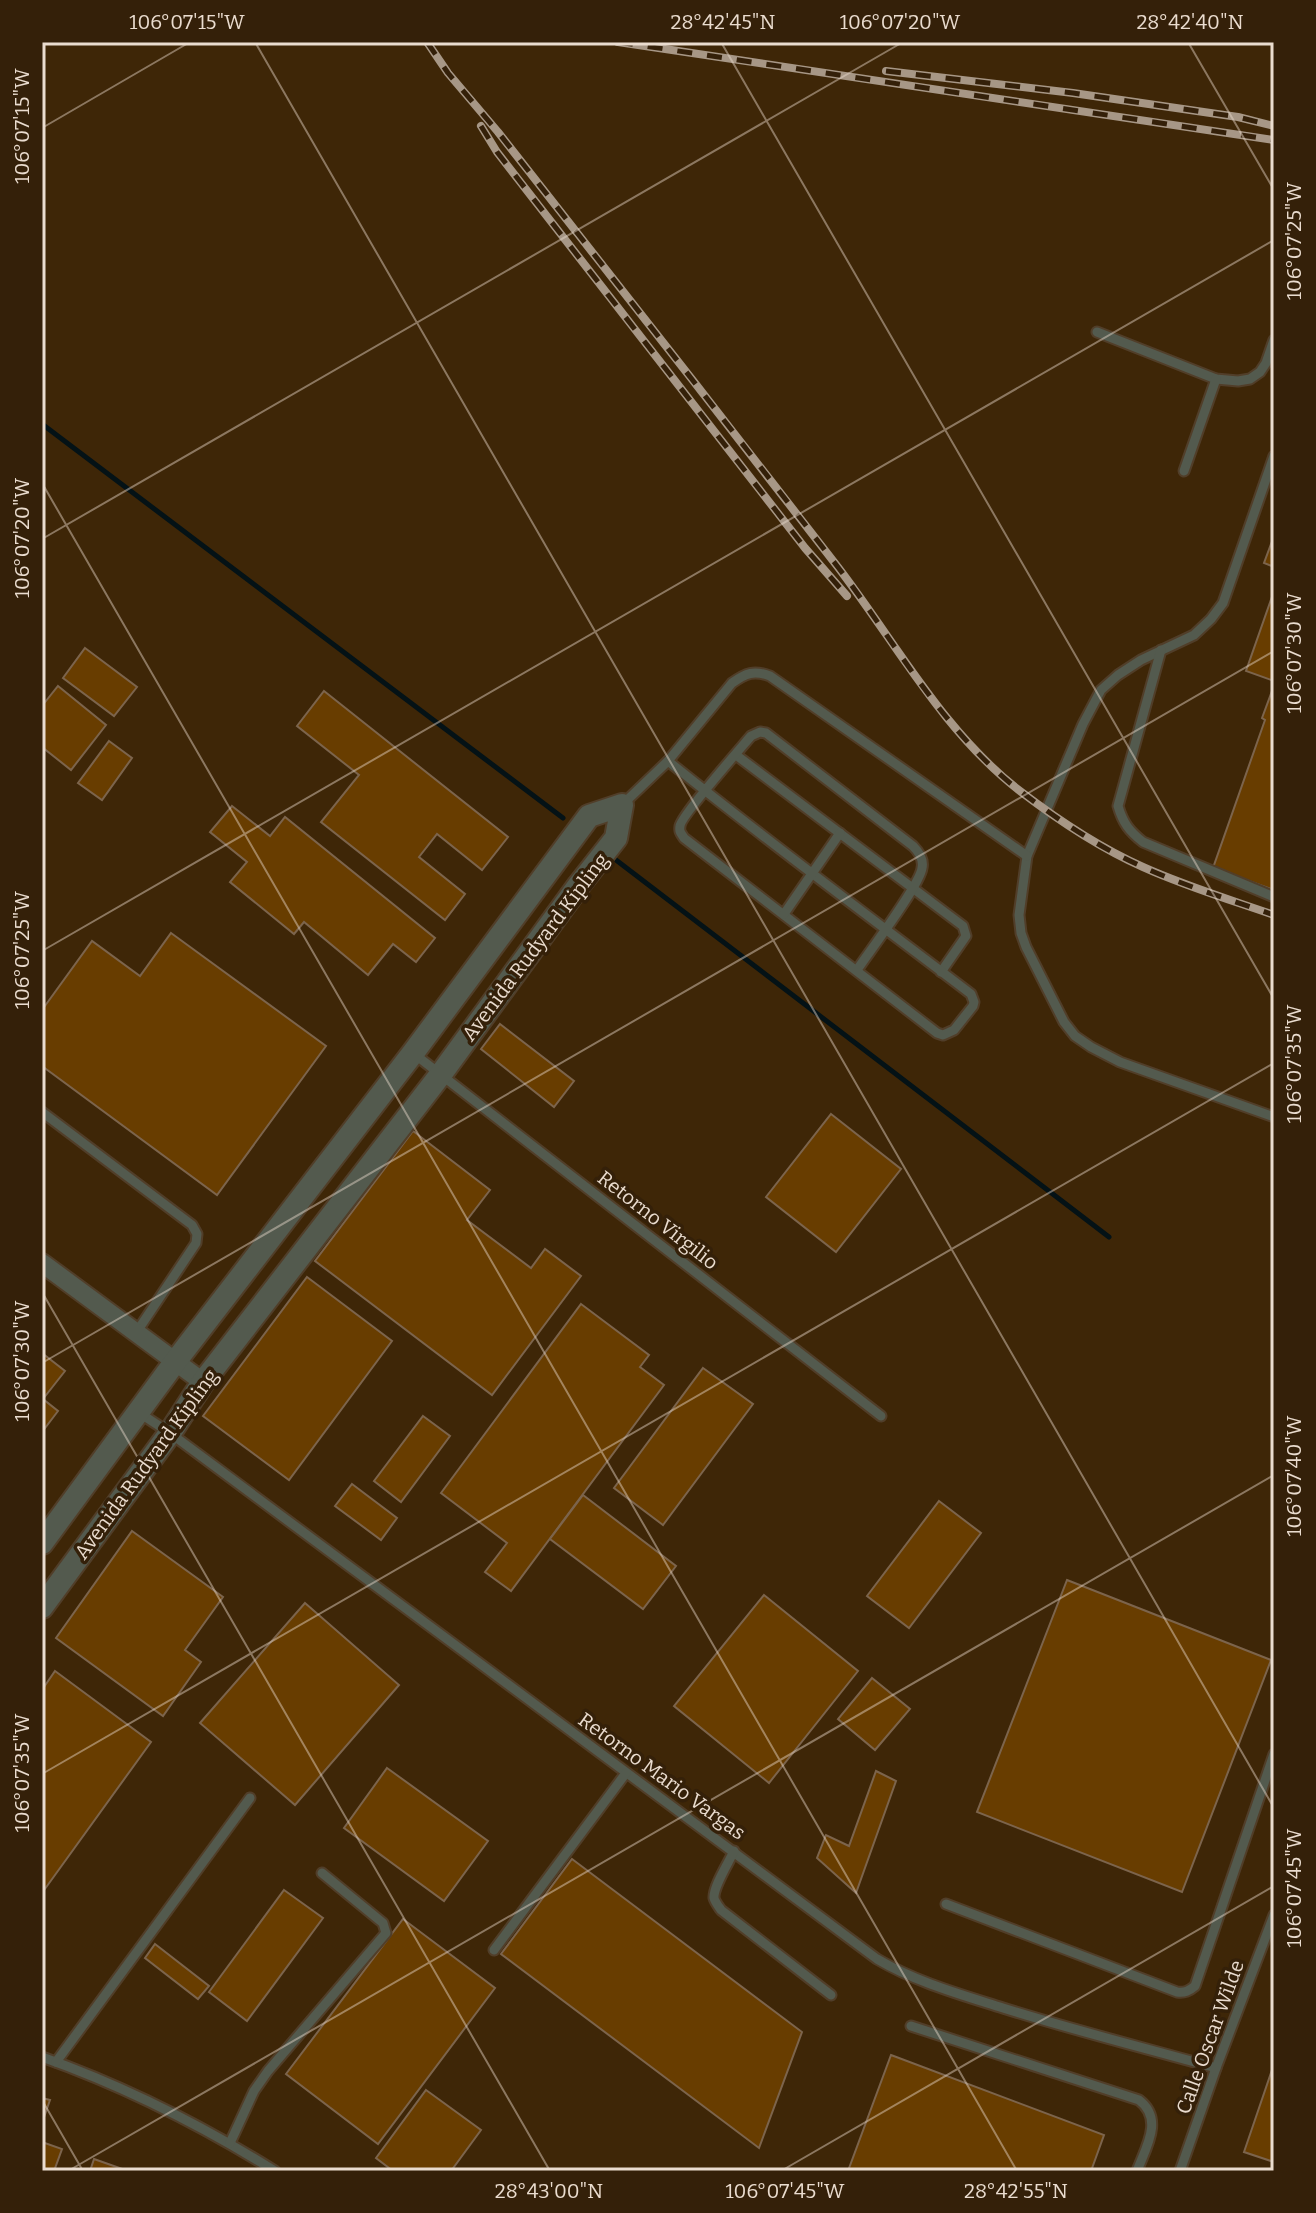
<svg xmlns="http://www.w3.org/2000/svg" width="1316" height="2213" font-family="Bitter,serif">
<style>
.built{fill:#3e2607}
.lines{fill:none;stroke-linecap:round;stroke-linejoin:round}
.stream{stroke:#041216;stroke-width:5}
.building{fill:#683d00;stroke:#7c644c;stroke-width:2}
.service-casing{stroke:#513e29;stroke-width:13}
.minor-casing{stroke:#513e29;stroke-width:22}
.tertiary-casing{stroke:#513e29;stroke-width:26}
.service{stroke:#535a4e;stroke-width:9}
.minor{stroke:#535a4e;stroke-width:18}
.tertiary{stroke:#535a4e;stroke-width:22}
.rail-casing{stroke:#a79786;stroke-width:8}
.rail{stroke:#342009;stroke-width:5;stroke-dasharray:15;stroke-linecap:butt}
.ticks{fill:none;stroke:#eadccf;stroke-width:2;stroke-opacity:0.45}
.labels{text-anchor:middle;stroke-width:7;stroke-linejoin:round;paint-order:stroke}
.street-label{font-size:20px;fill:#eadccf;stroke:#342009}
.neatline{fill:none;stroke:#eadccf;stroke-width:3}
.ticks-label{font-size:20px;text-anchor:middle;fill:#eadccf}
</style>
<rect width="100%" height="100%" fill="#342009"/>
<rect class="built" x="42" y="42" width="1232" height="2129"/>
<g class="lines">
<g class="stream">
<path d="M42,424L563,818"/>
<path d="M616,860L1109,1237"/>
</g>
</g>
<g class="building">
<path d="M1274,536V567L1264,563Z"/>
<path d="M1274,591V681L1246,671Z"/>
<path d="M85,648L137,687L114,716L63,678Z"/>
<path d="M58,686L106,725L71,770L42,747V706Z"/>
<path d="M324,691L508,837L482,870L437,834L419,857L465,894L445,920L321,822L359,775L297,726Z"/>
<path d="M1272,691H1274V890L1213,868L1265,720L1262,718Z"/>
<path d="M109,741L132,758L102,800L78,783Z"/>
<path d="M232,806L270,836L285,817L435,938L416,962L393,944L368,975L304,922L294,934L230,882L247,862L210,832Z"/>
<path d="M171,933L326,1046L217,1195L42,1066V1010L92,941L140,976Z"/>
<path d="M500,1024L574,1081L554,1107L481,1049Z"/>
<path d="M831,1114L901,1169L836,1252L766,1197Z"/>
<path d="M413,1131L490,1190L467,1220L531,1268L545,1249L581,1276L492,1395L315,1261Z"/>
<path d="M307,1277L392,1341L289,1480L203,1416Z"/>
<path d="M581,1304L649,1355L640,1367L664,1385L511,1591L485,1572L507,1543L441,1493Z"/>
<path d="M42,1353L65,1371L43,1399L58,1411L42,1432Z"/>
<path d="M703,1368L753,1404L663,1525L614,1488Z"/>
<path d="M423,1416L450,1436L401,1502L374,1481Z"/>
<path d="M352,1484L397,1518L381,1540L335,1506Z"/>
<path d="M583,1495L676,1566L643,1609L550,1539Z"/>
<path d="M939,1501L981,1533L909,1628L867,1596Z"/>
<path d="M132,1531L223,1597L185,1650L201,1662L163,1716L56,1638Z"/>
<path d="M1067,1580L1271,1660L1182,1892L977,1812Z"/>
<path d="M764,1595L858,1671L769,1783L674,1706Z"/>
<path d="M305,1603L399,1685L295,1805L200,1723Z"/>
<path d="M55,1671L151,1742L42,1893V1690Z"/>
<path d="M872,1678L910,1709L875,1750L838,1719Z"/>
<path d="M387,1768L488,1841L444,1901L344,1828Z"/>
<path d="M876,1771L896,1781L856,1893L817,1858L826,1835L849,1846Z"/>
<path d="M572,1859L802,2032L759,2148L501,1954Z"/>
<path d="M284,1890L323,1918L247,2021L209,1992Z"/>
<path d="M403,1919L495,1988L378,2144L286,2074Z"/>
<path d="M155,1944L209,1986L198,1999L145,1958Z"/>
<path d="M891,2055L1104,2135L1091,2171H848Z"/>
<path d="M1274,2064V2162L1244,2152Z"/>
<path d="M426,2090L481,2130L451,2171H393L376,2158Z"/>
<path d="M42,2098L50,2100L42,2123Z"/>
<path d="M42,2142L62,2149L54,2171H42Z"/>
<path d="M94,2159L128,2171H90Z"/>
</g>
<g class="lines">
<defs>
<g id="service">
<path d="M1097,332L1216,379L1238,381L1250,379L1260,372L1266,363L1274,340"/>
<path d="M1274,456L1223,603L1211,619L1194,635L1141,660L1118,675L1101,690L1083,724L1027,856L1019,915L1021,933L1026,947L1064,1022L1075,1036L1091,1047L1120,1062L1274,1117"/>
<path d="M1184,471L1216,379"/>
<path d="M1161,650L1118,806C1123,823 1129,831 1143,842L1274,897"/>
<path d="M736,755L963,926L966,936L941,972"/>
<path d="M668,761C767,841 870,917 971,994L974,1002L973,1006L954,1030L943,1035L937,1033L684,838C681,833 679,832 680,826C681,816 740,749 751,736L760,732L766,733L913,846C919,852 924,859 922,868C920,885 869,952 857,970"/>
<path d="M622,805L668,761L732,683C746,673 754,670 770,676L1027,856"/>
<path d="M784,914L840,833"/>
<path d="M413,1053L881,1416"/>
<path d="M42,1112L192,1225L197,1234L196,1243L136,1333"/>
<path d="M138,1412L170,1433L877,1959C916,1982 959,1994 1003,2008C1073,2030 1145,2048 1216,2068"/>
<path d="M734,1851C729,1862 713,1887 714,1898C715,1902 719,1907 721,1910L831,1995"/>
<path d="M946,1904L1177,1992C1185,1993 1189,1991 1195,1986L1274,1754"/>
<path d="M494,1950L626,1773"/>
<path d="M911,2026L1139,2100C1164,2119 1146,2147 1137,2171"/>
<path d="M42,2057C124,2086 201,2125 275,2171"/>
<path d="M56,2062L250,1798"/>
<path d="M230,2143L254,2091L268,2071L386,1933L383,1923L322,1873"/>
<path d="M1180,2171L1216,2068L1274,1915"/>
</g>
<path id="minor" d="M42,1263L203,1382"/>
<path id="tertiary" d="M42,1543L175,1362L413,1053L589,816L622,805L616,838L579,885L441,1074L203,1382L170,1433L42,1607"/>
</defs>
<use href="#service" class="service-casing"/>
<use href="#minor" class="minor-casing"/>
<use href="#tertiary" class="tertiary-casing"/>
<use href="#service" class="service"/>
<use href="#minor" class="minor"/>
<use href="#tertiary" class="tertiary"/>
<defs>
<g id="rail">
<path d="M427,42L448,73L498,132C610,275 723,418 834,562C894,639 941,730 1020,791C1058,820 1100,848 1143,867C1185,886 1231,900 1274,915"/>
<path d="M618,42L1274,140"/>
<path d="M886,71L1073,93L1238,117L1274,126"/>
<path d="M481,126L497,152L805,548L847,596"/>
</g>
</defs>
<use href="#rail" class="rail-casing"/>
<use href="#rail" class="rail"/>
</g>
<path class="ticks" d="M255,42L1274,1808M721,42L1274,999M1188,42L1274,190M42,128L190,42M42,483L1017,2171M42,539L903,42M42,951L1274,240M42,1292L550,2171M42,1363L1274,651M42,1774L1274,1063M42,2100L83,2171M68,2171L1274,1475M781,2171L1274,1886"/>
<g class="labels">
<g class="street-label">
<text transform="translate(535 947) rotate(-53)" y="7">Avenida Rudyard Kipling</text>
<text transform="translate(658 1220) rotate(38)" y="7">Retorno Virgilio</text>
<text transform="translate(146 1464) rotate(-54)" y="7">Avenida Rudyard Kipling</text>
<text transform="translate(662 1776) rotate(36)" y="7">Retorno Mario Vargas</text>
<text transform="translate(1210 2037) rotate(-70)" y="7">Calle Oscar Wilde</text>
</g>
</g>
<rect width="1316" height="2213" fill="none" stroke="#342009" stroke-width="88"/>
<rect x="44" y="44" width="1228" height="2125" class="neatline"/>
<g class="ticks-label">
<text x="187" y="29">106°07'15"W</text>
<text x="723" y="29">28°42'45"N</text>
<text x="900" y="29">106°07'20"W</text>
<text x="1190" y="29">28°42'40"N</text>
<text transform="translate(22 126) rotate(-90)" y="7">106°07'15"W</text>
<text transform="translate(1294 241) rotate(-90)" y="7">106°07'25"W</text>
<text transform="translate(22 538) rotate(-90)" y="7">106°07'20"W</text>
<text transform="translate(1294 653) rotate(-90)" y="7">106°07'30"W</text>
<text transform="translate(22 950) rotate(-90)" y="7">106°07'25"W</text>
<text transform="translate(1294 1064) rotate(-90)" y="7">106°07'35"W</text>
<text transform="translate(22 1361) rotate(-90)" y="7">106°07'30"W</text>
<text transform="translate(1294 1476) rotate(-90)" y="7">106°07'40"W</text>
<text transform="translate(22 1773) rotate(-90)" y="7">106°07'35"W</text>
<text transform="translate(1294 1888) rotate(-90)" y="7">106°07'45"W</text>
<text x="549" y="2198">28°43'00"N</text>
<text x="785" y="2198">106°07'45"W</text>
<text x="1016" y="2198">28°42'55"N</text>
</g>
</svg>
